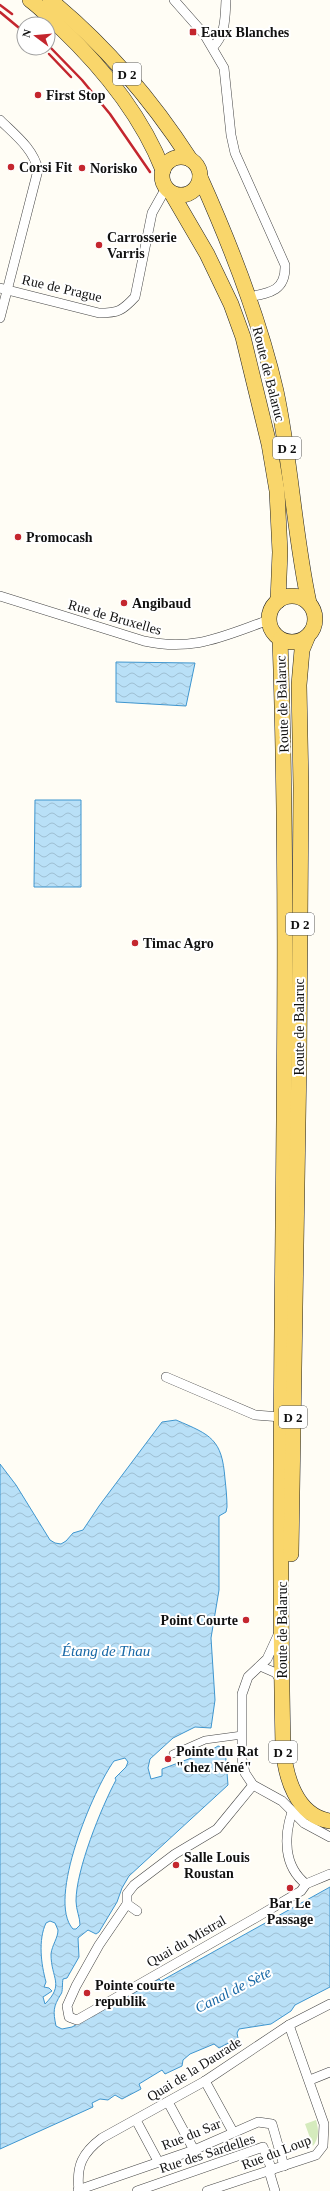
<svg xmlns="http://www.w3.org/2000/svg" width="330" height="2191" font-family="'Times New Roman',serif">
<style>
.park{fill:#d5ebbd}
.water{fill:url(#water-waves);stroke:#3f96cf;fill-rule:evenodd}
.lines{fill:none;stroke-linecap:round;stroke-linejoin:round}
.pedestrian-casing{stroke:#444;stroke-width:8}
.minor-casing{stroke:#444;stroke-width:10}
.primary-casing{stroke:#222;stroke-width:16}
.pedestrian{stroke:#fff;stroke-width:7}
.minor{stroke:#fff;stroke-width:9}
.primary{stroke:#f9d66b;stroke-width:15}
.rail{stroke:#c4262e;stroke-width:2.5}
.poi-dot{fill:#c4262e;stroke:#fff;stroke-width:1.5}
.labels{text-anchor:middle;stroke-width:4;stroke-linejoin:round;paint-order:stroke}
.shield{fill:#fff;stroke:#585858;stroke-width:1}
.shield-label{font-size:13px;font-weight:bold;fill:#111}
.poi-label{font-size:14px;font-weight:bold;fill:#111;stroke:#fff;text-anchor:start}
.street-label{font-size:14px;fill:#111;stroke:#fff}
.water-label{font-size:15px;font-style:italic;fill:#1768a6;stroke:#fff}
</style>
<defs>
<pattern id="water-waves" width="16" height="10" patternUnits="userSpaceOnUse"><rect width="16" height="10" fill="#b9e0f7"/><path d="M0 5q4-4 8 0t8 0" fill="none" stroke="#9ebfd3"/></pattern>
</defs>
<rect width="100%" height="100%" fill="#fffdf5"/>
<path class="park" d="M316,2120C319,2130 319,2138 313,2146L305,2124Z"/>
<g class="water">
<path d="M116,662L195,663L186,706L116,702Z"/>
<path d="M35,800H81V887H34Z"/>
<path d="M176,1420C211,1435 222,1439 225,1479C226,1488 227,1498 227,1507L226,1512L219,1516V1590L211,1638L215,1700L211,1728L195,1727L173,1738L150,1759L148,1768L151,1779L162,1776V1769L210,1751L218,1746L225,1748L228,1785L129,1876L122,1888L117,1902L99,1932L96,1934L88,1930L78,1938L79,1957L67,1978L63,1979C62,1983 63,1992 61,1994C53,2007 53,2011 56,2026L62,2029L72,2027L159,1979L161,1981L330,1887V1987L295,2005L291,2011L271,2024L239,2029L237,2033L238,2038L219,2048L214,2044L190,2054L183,2060L182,2066L165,2074L162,2070L139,2084L141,2089L122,2099L115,2095L108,2100L100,2099L92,2103L93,2107L0,2149V1464L16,1485L50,1540L55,1543L61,1544L66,1541L73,1533L83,1530L99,1506L162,1422ZM125,1758L128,1762L126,1767L115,1778L116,1780C101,1808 76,1870 76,1901C76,1910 80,1917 80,1925L76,1929H73C46,1900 94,1788 114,1761ZM50,1921L55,1923L58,1930C58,1938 52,1945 51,1954C51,1979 65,1984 45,2004L43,1997L52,1991L49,1988L44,1987L46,1982C41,1964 38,1940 46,1923Z"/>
</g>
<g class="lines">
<defs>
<path id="pedestrian" d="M173,1754L205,1740L242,1735"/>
<g id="minor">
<path d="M174,0L204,34L224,68L231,135L235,153L285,265C286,291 270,293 248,297"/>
<path d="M213,47C226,34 225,17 226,0"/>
<path d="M0,120C14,134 34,149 38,170L0,318"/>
<path d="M0,288L99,313C118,313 122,311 135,297L152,213L166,188"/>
<path d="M0,596L144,641C194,652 223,636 269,620"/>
<path d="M166,1377L255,1415L281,1417"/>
<path d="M279,1633L267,1659L248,1677L242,1694V1759L245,1773L253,1785L282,1801L304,1823L330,1837"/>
<path d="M260,1666L276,1673L281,1681"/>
<path d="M253,1785L217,1829L175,1854L134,1885L127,1894V1904L99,1945L76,1986L67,2006L69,2017L77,2020L257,1917L301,1891L306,1884"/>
<path d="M292,1812C284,1836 283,1866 306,1884"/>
<path d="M306,1884L330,1874"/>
<path d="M127,1904L137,1911"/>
<path d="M310,2080L330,2072"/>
<path d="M205,2081L233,2132"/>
<path d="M168,2102L194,2150"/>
<path d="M136,2120L159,2163"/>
<path d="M269,2171L275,2191"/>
<path d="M78,2190L194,2150L258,2122L272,2124L284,2166"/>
<path d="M79,2191C76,2166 82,2153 102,2138L205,2081L289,2025L330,2004"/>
<path d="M137,2191L263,2147L272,2170"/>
<path d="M207,2191L316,2155L323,2146L324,2124L289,2025"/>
</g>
<g id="primary">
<path d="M30,0C41,8 50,18 60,27C103,68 141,114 163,170"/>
<path d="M50,0C105,45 151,99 190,159"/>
<circle cx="181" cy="176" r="19"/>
<path d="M200,177C231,246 259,317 276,391C291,461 294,533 309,603"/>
<path d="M172,194L207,254L231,304L243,337L269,444L277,491L280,552L278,601"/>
<circle cx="292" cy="619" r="23"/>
<path d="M280,639C293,1008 275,1377 283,1746C285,1776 296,1816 330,1821"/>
<path d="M291,1554L299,1060L301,787L299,685L302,650L307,638"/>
</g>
</defs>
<use href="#pedestrian" class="pedestrian-casing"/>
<use href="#minor" class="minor-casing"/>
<use href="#primary" class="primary-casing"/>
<use href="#pedestrian" class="pedestrian"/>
<use href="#minor" class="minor"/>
<use href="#primary" class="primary"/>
<g class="rail">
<path d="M0,5L12,14"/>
<path d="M0,12L24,32"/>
<path d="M48,45L82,80L110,114L150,172"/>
<path d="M49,54L71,77"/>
</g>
</g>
<g class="poi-dot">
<rect x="189" y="28" width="8" height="8" rx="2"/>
<circle cx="38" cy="95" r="4"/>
<circle cx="11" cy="167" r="4"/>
<circle cx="82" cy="168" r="4"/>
<circle cx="99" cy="245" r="4"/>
<circle cx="18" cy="537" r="4"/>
<circle cx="124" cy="603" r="4"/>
<circle cx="135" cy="943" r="4"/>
<circle cx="246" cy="1620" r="4"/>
<circle cx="168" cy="1759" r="4"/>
<circle cx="176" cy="1865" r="4"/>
<circle cx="290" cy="1888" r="4"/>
<circle cx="87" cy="1993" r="4"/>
</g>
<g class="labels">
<g class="shield">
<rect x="113" y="63" width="28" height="22" rx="3"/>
<rect x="273" y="437" width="28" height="22" rx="3"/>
<rect x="286" y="913" width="28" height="22" rx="3"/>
<rect x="279" y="1406" width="28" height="22" rx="3"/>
<rect x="269" y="1741" width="28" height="22" rx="3"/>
</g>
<g class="shield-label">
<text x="127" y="79">D 2</text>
<text x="287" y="453">D 2</text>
<text x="300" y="929">D 2</text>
<text x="293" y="1422">D 2</text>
<text x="283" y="1757">D 2</text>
</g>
<g class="poi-label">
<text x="201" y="37">Eaux Blanches</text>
<text x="46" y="100">First Stop</text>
<text x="19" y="172">Corsi Fit</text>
<text x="90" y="173">Norisko</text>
<text x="107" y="242">Carrosserie<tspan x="107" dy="16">Varris</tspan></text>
<text x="26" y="542">Promocash</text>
<text x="132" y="608">Angibaud</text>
<text x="143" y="948">Timac Agro</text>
<text x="238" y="1625" text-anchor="end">Point Courte</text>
<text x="176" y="1756">Pointe du Rat<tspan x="176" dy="16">"chez Néné"</tspan></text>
<text x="184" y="1862">Salle Louis<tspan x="184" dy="16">Roustan</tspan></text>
<text x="290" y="1908" text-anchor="middle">Bar Le<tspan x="290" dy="16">Passage</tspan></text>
<text x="95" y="1990">Pointe courte<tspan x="95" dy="16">republik</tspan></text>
</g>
<g class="street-label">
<text transform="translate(62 288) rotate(13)" y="5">Rue de Prague</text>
<text transform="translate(269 374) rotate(76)" y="5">Route de Balaruc</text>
<text transform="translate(115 617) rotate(16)" y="5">Rue de Bruxelles</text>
<text transform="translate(282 704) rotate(-92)" y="5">Route de Balaruc</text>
<text transform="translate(299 1027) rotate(-90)" y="5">Route de Balaruc</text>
<text transform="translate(282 1630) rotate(-90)" y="5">Route de Balaruc</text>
<text transform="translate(186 1941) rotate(-30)" y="5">Quai du Mistral</text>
<text transform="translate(194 2069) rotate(-32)" y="5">Quai de la Daurade</text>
<text transform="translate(191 2134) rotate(-22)" y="5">Rue du Sar</text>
<text transform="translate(276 2152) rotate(-21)" y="5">Rue du Loup</text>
<text transform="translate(207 2153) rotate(-18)" y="5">Rue des Sardelles</text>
</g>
<g class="water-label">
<text x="106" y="1656">Étang de Thau</text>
<text transform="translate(233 1990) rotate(-27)" y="5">Canal de Sète</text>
</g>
</g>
<g transform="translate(36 36) rotate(286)"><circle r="19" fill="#ffffff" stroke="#a0a0a0"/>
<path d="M0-3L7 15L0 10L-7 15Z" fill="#c4262e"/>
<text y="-6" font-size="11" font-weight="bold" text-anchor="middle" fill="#111111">N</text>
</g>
</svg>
